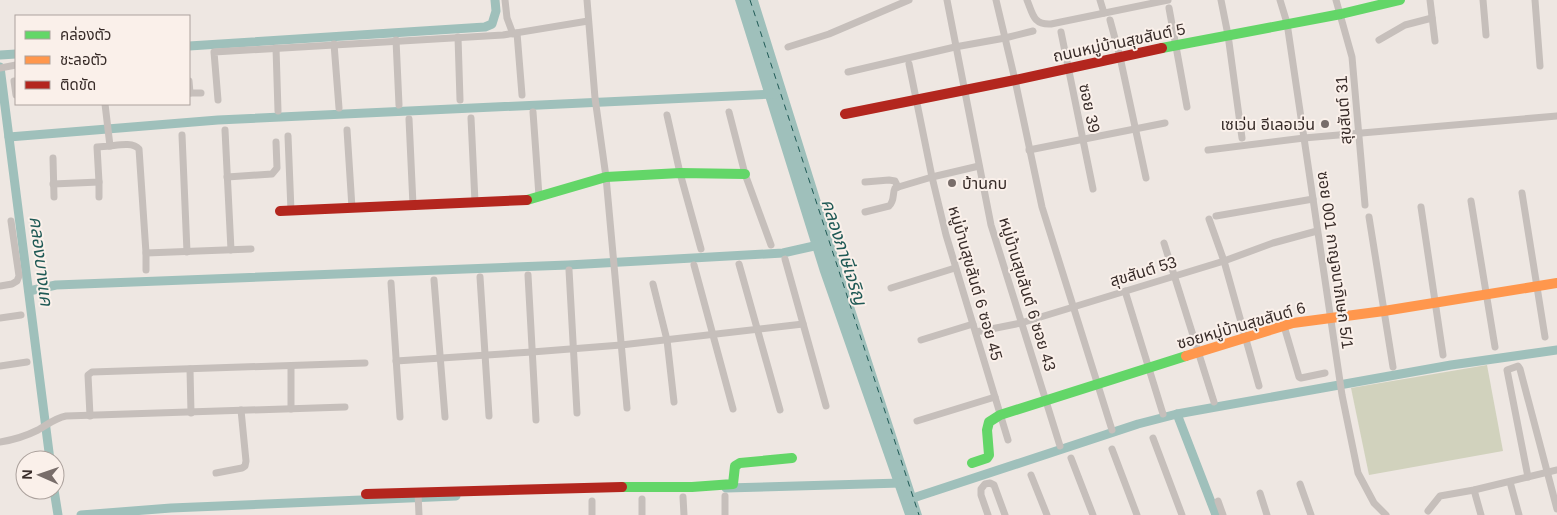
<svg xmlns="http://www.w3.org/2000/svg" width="1557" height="515" font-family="Helvetica,'Noto Sans Thai',sans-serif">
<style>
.green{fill:#d1d2bd}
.water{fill:#9fc0bb}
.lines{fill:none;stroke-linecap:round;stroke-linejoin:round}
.canal{stroke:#9fc0bb;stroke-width:9}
.ferry{stroke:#1f5955;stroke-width:1;stroke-dasharray:6 5;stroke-linecap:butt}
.street{stroke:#c6bfbb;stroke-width:7}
.fast{stroke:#63d668;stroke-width:10}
.slow{stroke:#ff974d;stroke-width:10}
.jam{stroke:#b3261e;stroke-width:10}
.poi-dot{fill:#786d6a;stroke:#faf0ea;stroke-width:2}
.labels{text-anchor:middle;stroke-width:4;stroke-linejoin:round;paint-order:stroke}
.street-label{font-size:16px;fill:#382c29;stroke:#faf0ea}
.poi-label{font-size:16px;fill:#382c29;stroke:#faf0ea;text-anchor:end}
.water-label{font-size:18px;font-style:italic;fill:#1f5955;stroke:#faf0ea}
</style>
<rect width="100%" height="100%" fill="#eee7e2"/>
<path class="green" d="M1487,365L1503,451L1369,475L1351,388Z"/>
<path class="water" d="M735,0H758L841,266L922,515H905L820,272Z"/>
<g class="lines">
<g class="canal">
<path d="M189,46L485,27L492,24L496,11L495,0"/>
<path d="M0,55L16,54"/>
<path d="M0,67L50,460"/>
<path d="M9,137L218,120L775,94"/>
<path d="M29,291L56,285L568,265L783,253L823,244"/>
<path d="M1177,414L1216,515"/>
<path d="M726,488L901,483"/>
<path d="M54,490L58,515"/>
<path d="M907,500L1138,424L1177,414L1451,365L1557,350"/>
<path d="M81,515L171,508L456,496"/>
</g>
<path class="ferry" d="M750,0L919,515"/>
<g class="street">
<path d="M505,0L507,18L513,34"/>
<path d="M587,0L595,98L606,177L627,408"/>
<path d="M947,0L991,225L1060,446"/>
<path d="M996,0L1015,80L1042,207L1112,430"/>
<path d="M1027,0C1033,14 1033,25 1051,24L1168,0"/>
<path d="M1100,0L1104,13"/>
<path d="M1221,0L1228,35L1242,138"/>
<path d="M1280,0L1287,23L1342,395L1358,473L1374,503L1386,515"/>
<path d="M1336,0L1352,57L1365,205"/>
<path d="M1430,0L1435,41"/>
<path d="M1483,0L1486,35"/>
<path d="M1535,0L1540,66"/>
<path d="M1169,8L1187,107"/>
<path d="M1110,20L1120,57L1146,178"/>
<path d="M1061,32L1093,189"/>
<path d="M517,33L522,95"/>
<path d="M458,37L460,100"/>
<path d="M396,40L399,105"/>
<path d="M1379,40L1405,25L1432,18"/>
<path d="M334,44L339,108"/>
<path d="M788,47L829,34L909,0"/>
<path d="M276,48L278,111"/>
<path d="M909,64L932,177L946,235L1008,440"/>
<path d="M0,68L16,65"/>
<path d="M848,72L955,47L1005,38L1033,31"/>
<path d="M14,81L16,95"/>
<path d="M189,81L190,93"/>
<path d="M189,93H201"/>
<path d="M218,100L214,52L503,35L588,21"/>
<path d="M533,112L539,196"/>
<path d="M729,112L745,174L771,245"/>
<path d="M667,115L680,173L701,249"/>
<path d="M471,118L475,202"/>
<path d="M409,119L413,205"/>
<path d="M225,130L231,250"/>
<path d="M347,130L352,208"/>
<path d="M182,135L187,252"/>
<path d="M288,136L291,211"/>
<path d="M110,146C119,145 133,142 139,149L146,253L251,249"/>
<path d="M1029,150L1165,123"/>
<path d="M1208,150L1304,138L1557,116"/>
<path d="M53,158L54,197"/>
<path d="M227,177L272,174L277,168L276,142"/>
<path d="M99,182V197"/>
<path d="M865,182L889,180L895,181L898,187"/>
<path d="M53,184L99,182L97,147L110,146L105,104"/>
<path d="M1522,193L1545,337"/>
<path d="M1471,201L1495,347"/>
<path d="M1421,207L1443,355"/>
<path d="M865,212L889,206C895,201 892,194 895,188L932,177L979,166"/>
<path d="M1216,216L1313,199"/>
<path d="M1369,217L1393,367"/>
<path d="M1209,219L1224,261L1259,386"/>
<path d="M1164,243L1214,402"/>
<path d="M146,253V270"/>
<path d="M785,259L826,406"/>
<path d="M739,264L780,410"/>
<path d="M694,265L733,409"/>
<path d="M569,270L577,413"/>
<path d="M528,275L536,420"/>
<path d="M480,277L489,416"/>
<path d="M434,280L445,417"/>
<path d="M391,283L400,417"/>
<path d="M653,284L667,340L674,402"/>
<path d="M0,286L12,284L17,281L19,276L11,221"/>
<path d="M891,288L955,268"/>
<path d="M1125,291L1163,414"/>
<path d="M0,318L21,315"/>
<path d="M1284,326L1299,377L1301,378L1325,373"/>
<path d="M976,332L1021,323L1224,261L1273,243L1317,231"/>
<path d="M921,340L973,324"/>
<path d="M396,361L532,352L621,345L803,324"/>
<path d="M0,366L27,362"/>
<path d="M291,366V409"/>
<path d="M190,369L191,413"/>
<path d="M90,416L88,375L92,372L365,363"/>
<path d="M917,421L995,397"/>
<path d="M1153,438L1182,515"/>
<path d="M0,442C13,440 26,436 38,430C47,425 55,418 66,416L345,407"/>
<path d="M1112,449L1137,515"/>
<path d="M1071,458L1093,515"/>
<path d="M216,473L242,468L245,466L246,461L241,410"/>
<path d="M1031,475L1047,515"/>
<path d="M1528,477L1507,370L1518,366L1520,369L1557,509"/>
<path d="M1510,482L1519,515"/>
<path d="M1300,484L1311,515"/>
<path d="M1474,490L1481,515"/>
<path d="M418,493L419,515"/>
<path d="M1260,493L1267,515"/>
<path d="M725,496V515"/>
<path d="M683,497L684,515"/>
<path d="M642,499V515"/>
<path d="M592,501V515"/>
<path d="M1218,501L1223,515"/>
<path d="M1428,511L1440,496L1474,490L1557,470"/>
<path d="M988,515L981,495V489L985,484L990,483L994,485L1005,515"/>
</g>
<g class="fast">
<path d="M1162,48L1341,14L1400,0"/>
<path d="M527,200L606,177L680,173L745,174"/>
<path d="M972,463L987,458L989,455L987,430L989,422L1000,415L1186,356"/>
<path d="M622,487H692L733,484L735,466L740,463L792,458"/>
</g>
<path class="slow" d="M1186,356L1293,323L1384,311L1557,283"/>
<g class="jam">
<path d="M845,114L1015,80L1162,48"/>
<path d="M280,211L527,200"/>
<path d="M366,494L622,487"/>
</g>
</g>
<g class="poi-dot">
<circle cx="1325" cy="124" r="5"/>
<circle cx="952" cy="183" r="5"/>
</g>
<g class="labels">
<g class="street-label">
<text transform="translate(1119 42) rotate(-12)" y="6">ถนนหมู่บ้านสุขสันต์ 5</text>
<text transform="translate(1090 108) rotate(78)" y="6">ซอย 39</text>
<text transform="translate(1343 110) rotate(-94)" y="6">สุขสันต์ 31</text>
<text transform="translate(1336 260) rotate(82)" y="6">ซอย 001 กาญจนาภิเษก 5/1</text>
<text transform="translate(1143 271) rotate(-17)" y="6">สุขสันต์ 53</text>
<text transform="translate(976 283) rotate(74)" y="6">หมู่บ้านสุขสันต์ 6 ซอย 45</text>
<text transform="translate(1028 294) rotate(73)" y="6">หมู่บ้านสุขสันต์ 6 ซอย 43</text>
<text transform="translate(1241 325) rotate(-16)" y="6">ซอยหมู่บ้านสุขสันต์ 6</text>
</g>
<g class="poi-label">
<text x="1315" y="130">เซเว่น อีเลอเว่น</text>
<text x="962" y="189" text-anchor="start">บ้านกบ</text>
</g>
<g class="water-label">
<text transform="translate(844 252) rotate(72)" y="6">คลองภาษีเจริญ</text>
<text transform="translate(41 261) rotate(83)" y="6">คลองบางแค</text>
</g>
</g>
<rect x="15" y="15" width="175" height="90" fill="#faf0ea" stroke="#aca29d"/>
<rect x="25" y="31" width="25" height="8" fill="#63d668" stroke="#aca29d"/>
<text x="60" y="40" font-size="15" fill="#382c29">คล่องตัว</text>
<rect x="25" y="56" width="25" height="8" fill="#ff974d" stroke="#aca29d"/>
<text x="60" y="65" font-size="15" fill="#382c29">ชะลอตัว</text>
<rect x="25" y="81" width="25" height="8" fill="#b3261e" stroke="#aca29d"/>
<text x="60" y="90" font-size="15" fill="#382c29">ติดขัด</text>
<g transform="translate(40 475) rotate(272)"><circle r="24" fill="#faf0ea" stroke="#aca29d"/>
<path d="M0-4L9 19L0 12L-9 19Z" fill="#786d6a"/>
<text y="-8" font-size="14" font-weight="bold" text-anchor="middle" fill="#382c29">N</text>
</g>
</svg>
